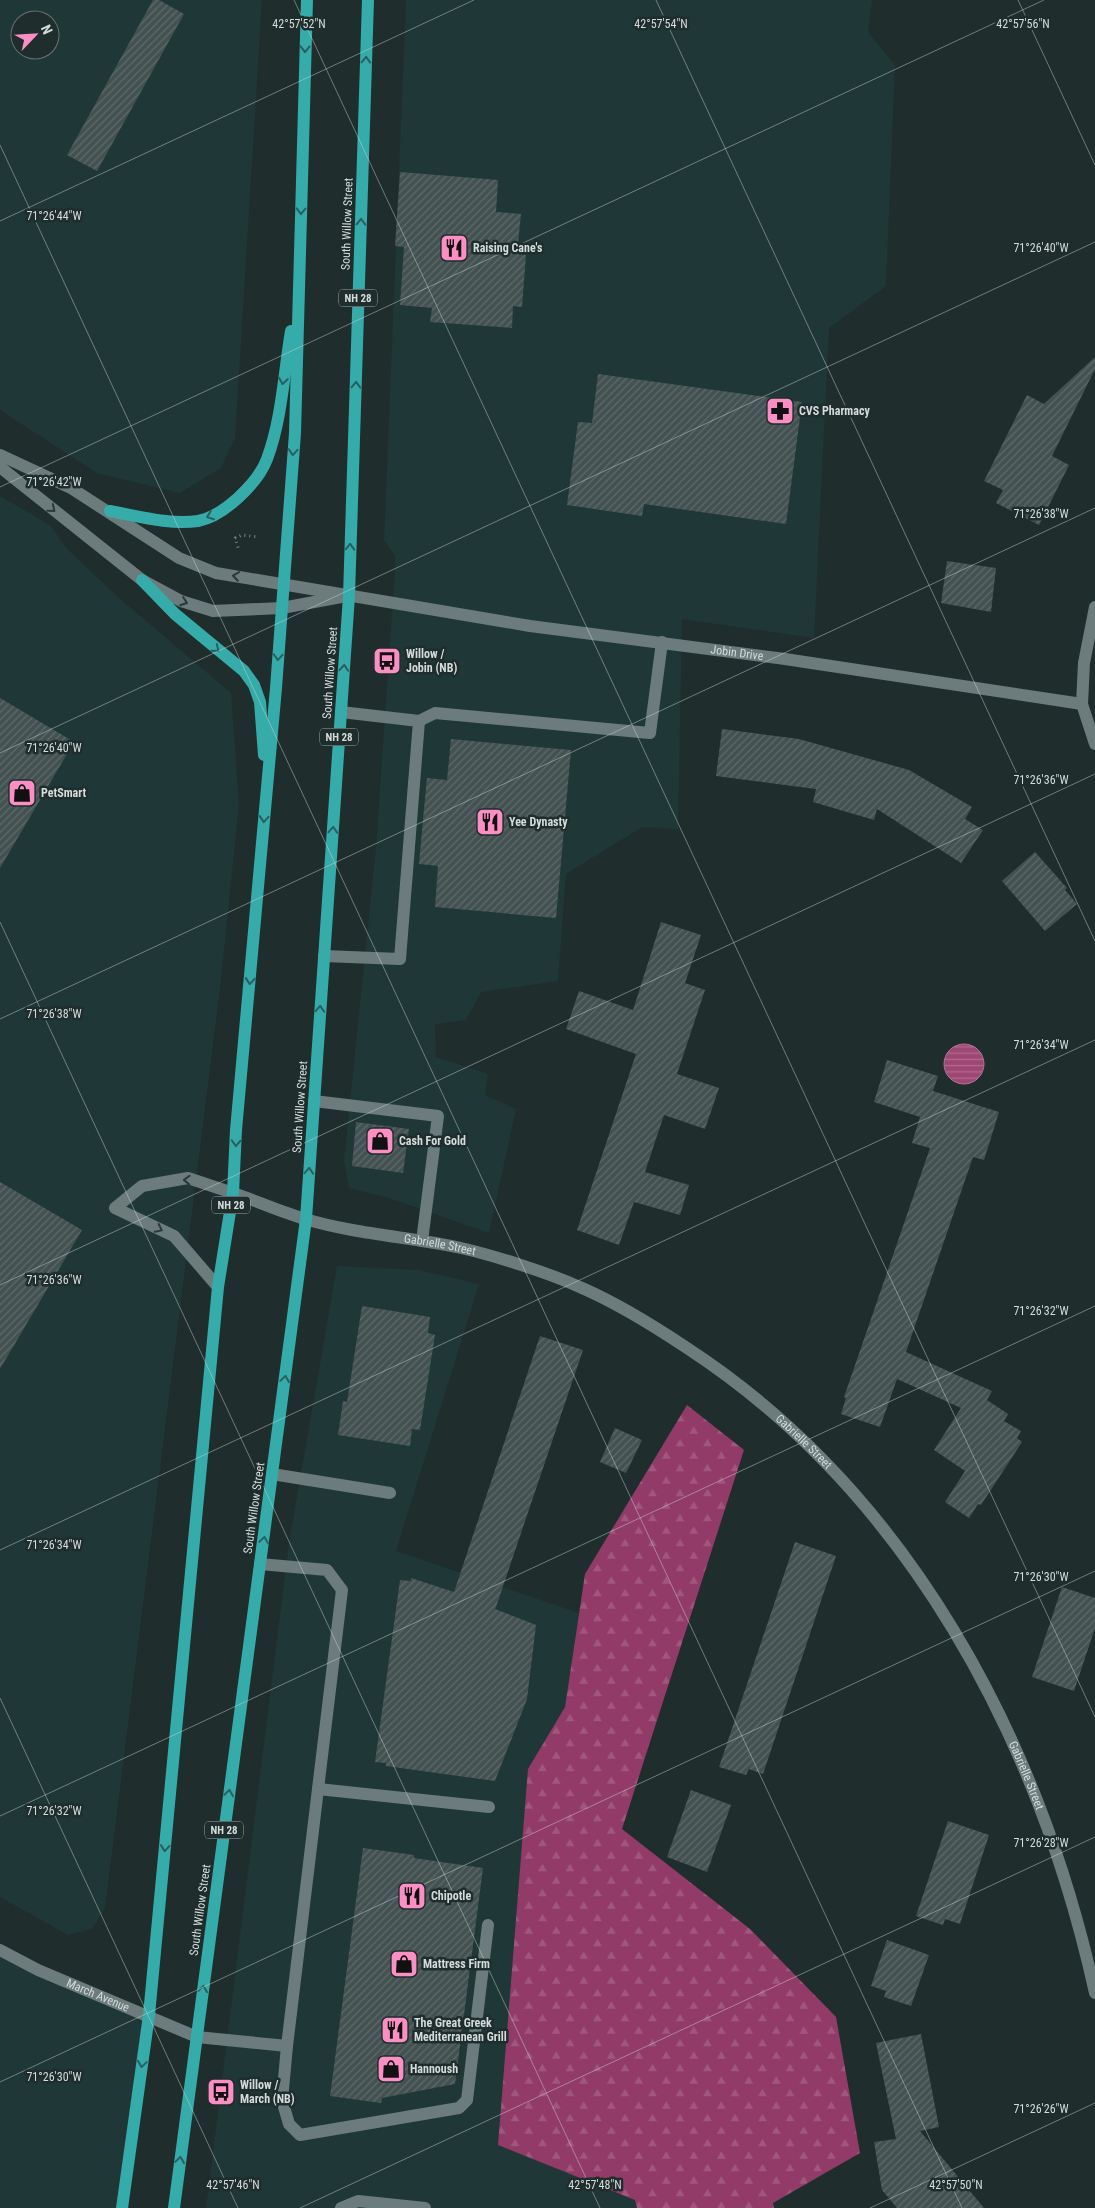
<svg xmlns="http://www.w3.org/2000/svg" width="1095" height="2208" font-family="'Roboto Condensed',sans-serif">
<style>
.built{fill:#203737;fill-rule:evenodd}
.forest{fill:url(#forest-firs)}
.water{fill:url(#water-rules);stroke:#af7493}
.building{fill:url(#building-hatch)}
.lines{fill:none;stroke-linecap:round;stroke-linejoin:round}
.path{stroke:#7c8787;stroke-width:3;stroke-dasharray:1 4;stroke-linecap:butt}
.lane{stroke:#6c7c7c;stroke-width:12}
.street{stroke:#6c7c7c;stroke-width:12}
.primary{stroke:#35abaa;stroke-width:12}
.oneway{stroke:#285f5f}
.oneway2{stroke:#2b3939}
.ticks{fill:none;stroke:#d3dcdb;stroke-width:1;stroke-opacity:0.45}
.labels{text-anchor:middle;stroke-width:5;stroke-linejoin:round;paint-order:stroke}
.shield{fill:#1f2d2d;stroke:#9da8a7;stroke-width:1}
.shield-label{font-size:11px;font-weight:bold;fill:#d3dcdb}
.street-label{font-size:12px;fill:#d3dcdb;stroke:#1f2d2d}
.poi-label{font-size:12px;font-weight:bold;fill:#d3dcdb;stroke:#1f2d2d;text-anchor:start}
.ticks-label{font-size:12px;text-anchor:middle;fill:#d3dcdb;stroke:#1f2d2d;stroke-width:5;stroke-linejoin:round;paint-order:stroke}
</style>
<defs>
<pattern id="forest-firs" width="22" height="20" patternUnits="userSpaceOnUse" patternTransform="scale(1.25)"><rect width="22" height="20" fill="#923b68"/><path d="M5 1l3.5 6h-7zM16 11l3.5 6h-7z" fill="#a0577d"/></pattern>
<pattern id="water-rules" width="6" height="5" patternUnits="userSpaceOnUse" patternTransform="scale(1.25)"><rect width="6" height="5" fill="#9f4774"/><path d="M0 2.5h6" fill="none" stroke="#b06a8e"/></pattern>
<pattern id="building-hatch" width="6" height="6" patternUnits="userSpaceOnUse" patternTransform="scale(1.25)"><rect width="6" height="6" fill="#435251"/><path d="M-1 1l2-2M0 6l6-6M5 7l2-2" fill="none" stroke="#5d6a69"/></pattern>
</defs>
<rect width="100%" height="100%" fill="#1f2d2d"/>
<g class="built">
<path d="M0,0H262L235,438L221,468L180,493L97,473L0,410ZM20,20H50V50H20Z"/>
<path d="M406,0H872L868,32L895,65L886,286L829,328L814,638L682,619L678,829L642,827L566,874L558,981L481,992L466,1020L435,1024L436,1057L488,1074L485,1095L516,1109L489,1233L389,1198L349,1188L344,1161L376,847L395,570V556L384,540Z"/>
<path d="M0,496L50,525L67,549L119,598L231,693L239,804L221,980L105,1908L92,1929L68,1935L0,1897Z"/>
<path d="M337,1266L419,1270L479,1284L396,1551L579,1613L565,1707L528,1769L637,2208H206L289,1543Z"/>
<path d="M0,1950L149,2015L122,2208H0Z"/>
</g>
<path class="forest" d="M687,1405L744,1450L622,1829L750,1929L836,2017L860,2153L773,2203L774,2208H637L635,2200L498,2145L528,1769L565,1707L585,1574Z"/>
<circle class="water" cx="964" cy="1064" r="20"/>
<g class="building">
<path d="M153,0H159L184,14L97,171L67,155Z"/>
<path d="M400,172L498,180L496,212L521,214L517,254L526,255L522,307L513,306L512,328L430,322L432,308L400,305L404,247L395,246Z"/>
<path d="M1095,357V369L1052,456L1069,465L1039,525L996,503L1003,490L984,481L1027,395L1044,404Z"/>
<path d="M598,374L802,402L786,524L644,504L642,516L567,505L578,422L592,423Z"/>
<path d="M947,561L996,568L991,612L941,603Z"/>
<path d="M0,698L74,742L0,868Z"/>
<path d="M722,729L799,739L909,770L972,807L965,819L983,830L961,863L877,809L874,820L813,802L816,789L716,776Z"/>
<path d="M451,739L571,750L556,918L435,907L438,866L419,864L424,809L427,778L447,780Z"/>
<path d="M1035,852L1067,888L1065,890L1077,904L1045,931L1002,881Z"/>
<path d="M661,922L701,935L685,983L705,990L677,1074L719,1088L705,1129L664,1115L645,1172L689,1185L680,1215L634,1202L619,1245L577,1230L636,1054L566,1029L579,991L633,1010Z"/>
<path d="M887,1060L938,1076L933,1091L999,1112L984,1160L973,1157L906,1352L992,1391L987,1400L1008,1414L1004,1421L1021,1431L1017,1438L1022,1442L981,1505L978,1504L969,1518L945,1502L965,1471L934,1450L961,1408L897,1379L880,1427L841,1414L846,1398L844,1397L930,1148L912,1143L920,1117L874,1102Z"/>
<path d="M356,1122L409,1129L403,1173L352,1166Z"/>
<path d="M0,1182L82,1230L0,1369Z"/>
<path d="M362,1306L430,1317L428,1333L435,1335L420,1430L412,1429L410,1446L338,1435L343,1401L347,1402Z"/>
<path d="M540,1336L583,1350L496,1607L495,1609L536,1625L527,1699L495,1781L386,1766V1763L375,1762L400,1580L411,1581V1578L454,1592Z"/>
<path d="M615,1428L642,1440L626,1473L600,1462Z"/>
<path d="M795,1542L836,1556L763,1774L749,1769L746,1775L719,1767Z"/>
<path d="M1062,1587L1095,1598V1628L1074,1691L1032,1677Z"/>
<path d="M691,1790L731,1805L707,1872L667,1857Z"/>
<path d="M948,1821L989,1835L960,1924L945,1919L943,1925L916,1916Z"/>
<path d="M363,1848L414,1855V1858L483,1868L455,2084L382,2098L381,2103L330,2096Z"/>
<path d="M887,1940L929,1955L911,2006L884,1997L886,1991L871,1986Z"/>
<path d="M921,2034L939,2127L920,2131L984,2208H897L882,2190L874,2142L896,2139L876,2043Z"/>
</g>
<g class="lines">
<g class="path">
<path d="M235,537L239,551"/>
<path d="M235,538L242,535L258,537"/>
</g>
<g class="lane">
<path d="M419,721L435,713L650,733L662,642"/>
<path d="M324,956L400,959L419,721L341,712"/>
<path d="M314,1101L438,1116L422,1241"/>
<path d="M218,1287L174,1236L115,1208L142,1186L188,1178L233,1193"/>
<path d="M272,1474L390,1493"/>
<path d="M318,1789L489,1807"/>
<path d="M197,2037L287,2046L342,1590L327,1570L260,1564"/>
<path d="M287,2046L282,2100L289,2124L300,2135L459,2108L467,2100L488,1925"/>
<path d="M341,2208L358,2201L425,2208"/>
</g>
<g class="street">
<path id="s1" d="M0,455L71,488L179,558L216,573L530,626L785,659L1082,704"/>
<path d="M0,467L142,580L181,601L213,611L282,608L341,597"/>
<path d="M1095,607L1084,663L1082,704L1095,744"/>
<path id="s2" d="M233,1193C257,1201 281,1212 305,1219C355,1234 410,1237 461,1248C496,1256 549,1273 582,1288C619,1304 654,1326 687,1348C909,1493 1039,1739 1095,1993"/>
<path id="s3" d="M0,1950L38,1970L197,2037"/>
</g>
<g class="primary">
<path d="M110,511C138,516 169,525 198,521C224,516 258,483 267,459C282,419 284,372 291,331"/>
<path d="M142,580L175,614L244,671L254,685L260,702L264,755"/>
<path d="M122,2208L149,2015L218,1287L233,1193L236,1130L276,688L295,433L307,0"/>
<path d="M174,2208L306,1219L349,596L368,0"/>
</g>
</g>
<defs><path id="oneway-chevron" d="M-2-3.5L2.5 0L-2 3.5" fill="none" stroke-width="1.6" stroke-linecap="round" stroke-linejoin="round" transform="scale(1.25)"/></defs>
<g class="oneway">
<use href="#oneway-chevron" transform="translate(305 49) rotate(91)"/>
<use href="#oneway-chevron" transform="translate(366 60) rotate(-88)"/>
<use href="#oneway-chevron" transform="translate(301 211) rotate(91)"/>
<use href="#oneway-chevron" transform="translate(361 222) rotate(-88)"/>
<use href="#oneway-chevron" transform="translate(283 381) rotate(99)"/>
<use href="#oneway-chevron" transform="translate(356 385) rotate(-88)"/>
<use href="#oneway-chevron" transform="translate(293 452) rotate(94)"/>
<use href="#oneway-chevron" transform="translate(210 516) rotate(159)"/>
<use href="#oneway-chevron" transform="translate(350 547) rotate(-88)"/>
<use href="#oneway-chevron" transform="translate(216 649) rotate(39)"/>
<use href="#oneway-chevron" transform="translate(278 657) rotate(94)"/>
<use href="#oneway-chevron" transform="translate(344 668) rotate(-86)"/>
<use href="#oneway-chevron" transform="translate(264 819) rotate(95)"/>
<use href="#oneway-chevron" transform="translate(333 830) rotate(-86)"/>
<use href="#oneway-chevron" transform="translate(250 981) rotate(95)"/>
<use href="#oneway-chevron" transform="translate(320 1009) rotate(-86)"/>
<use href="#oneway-chevron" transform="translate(236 1143) rotate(93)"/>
<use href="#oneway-chevron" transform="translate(309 1171) rotate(-86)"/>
<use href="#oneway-chevron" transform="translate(285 1379) rotate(-82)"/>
<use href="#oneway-chevron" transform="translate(264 1540) rotate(-82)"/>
<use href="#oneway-chevron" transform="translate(229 1793) rotate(-82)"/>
<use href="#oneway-chevron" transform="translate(165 1848) rotate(95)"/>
<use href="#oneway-chevron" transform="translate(203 1989) rotate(-82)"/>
<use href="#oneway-chevron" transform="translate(142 2064) rotate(98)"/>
<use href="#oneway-chevron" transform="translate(180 2160) rotate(-82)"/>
</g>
<g class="oneway2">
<use href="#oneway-chevron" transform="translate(52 509) rotate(39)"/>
<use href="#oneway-chevron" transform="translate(236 576) rotate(-171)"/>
<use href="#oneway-chevron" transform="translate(184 602) rotate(20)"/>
<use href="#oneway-chevron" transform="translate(187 1180) rotate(-178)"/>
<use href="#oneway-chevron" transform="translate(159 1229) rotate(26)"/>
</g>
<path class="ticks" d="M294,0L1095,1717M656,0L1095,941M1018,0L1095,165M0,145L962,2208M0,221L474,0M0,487L1044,0M0,753L1095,242M0,922L600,2208M0,1019L1095,508M0,1285L1095,774M0,1550L1095,1040M0,1698L238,2208M0,1816L1095,1306M0,2082L1095,1571M300,2208L1095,1837M870,2208L1095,2103"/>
<defs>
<symbol id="restaurant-square" viewBox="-11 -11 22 22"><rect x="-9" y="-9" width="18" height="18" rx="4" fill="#fb8fc4" stroke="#1f2d2d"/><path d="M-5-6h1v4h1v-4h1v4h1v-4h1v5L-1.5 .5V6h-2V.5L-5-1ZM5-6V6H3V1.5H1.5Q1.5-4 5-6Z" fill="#111"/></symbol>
<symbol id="pharmacy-square" viewBox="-11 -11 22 22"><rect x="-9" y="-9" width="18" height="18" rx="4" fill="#fb8fc4" stroke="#1f2d2d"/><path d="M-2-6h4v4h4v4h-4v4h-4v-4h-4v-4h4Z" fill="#111"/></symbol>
<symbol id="bus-square" viewBox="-11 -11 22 22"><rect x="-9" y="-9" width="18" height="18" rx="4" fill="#fb8fc4" stroke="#1f2d2d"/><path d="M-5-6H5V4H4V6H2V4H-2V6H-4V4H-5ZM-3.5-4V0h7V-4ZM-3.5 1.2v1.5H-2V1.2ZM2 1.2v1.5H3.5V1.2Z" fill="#111"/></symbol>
<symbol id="shop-square" viewBox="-11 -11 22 22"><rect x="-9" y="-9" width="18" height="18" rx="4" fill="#fb8fc4" stroke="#1f2d2d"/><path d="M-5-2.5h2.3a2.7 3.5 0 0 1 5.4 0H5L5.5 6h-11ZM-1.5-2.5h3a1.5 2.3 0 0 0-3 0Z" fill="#111"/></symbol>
</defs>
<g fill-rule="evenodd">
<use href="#restaurant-square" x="438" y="232" width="32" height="32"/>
<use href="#pharmacy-square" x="764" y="395" width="32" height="32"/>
<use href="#bus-square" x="371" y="645" width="32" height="32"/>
<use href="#shop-square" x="6" y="777" width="32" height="32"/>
<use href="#restaurant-square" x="474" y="806" width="32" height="32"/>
<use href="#shop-square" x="364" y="1125" width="32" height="32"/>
<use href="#restaurant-square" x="396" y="1880" width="32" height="32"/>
<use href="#shop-square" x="388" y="1948" width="32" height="32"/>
<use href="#restaurant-square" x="379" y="2014" width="32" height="32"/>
<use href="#shop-square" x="375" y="2053" width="32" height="32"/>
<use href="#bus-square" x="205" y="2076" width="32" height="32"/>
</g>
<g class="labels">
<g class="shield">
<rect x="339" y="289.5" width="38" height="17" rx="4"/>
<rect x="320" y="728.5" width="38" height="17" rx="4"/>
<rect x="212" y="1196.5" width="38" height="17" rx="4"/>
<rect x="205" y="1821.5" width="38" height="17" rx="4"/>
</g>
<g class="shield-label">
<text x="358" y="302">NH 28</text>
<text x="339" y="741">NH 28</text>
<text x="231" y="1209">NH 28</text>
<text x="224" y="1834">NH 28</text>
</g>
<g class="street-label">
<text transform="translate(347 224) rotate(-88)" y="4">South Willow Street</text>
<text dy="4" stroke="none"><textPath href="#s1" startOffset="774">Jobin Drive</textPath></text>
<text transform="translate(330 673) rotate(-86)" y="4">South Willow Street</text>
<text transform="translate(300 1107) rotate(-86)" y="4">South Willow Street</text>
<text dy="4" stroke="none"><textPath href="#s2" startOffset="214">Gabrielle Street</textPath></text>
<text dy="4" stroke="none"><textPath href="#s2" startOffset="634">Gabrielle Street</textPath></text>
<text transform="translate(254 1508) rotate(-82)" y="4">South Willow Street</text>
<text dy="4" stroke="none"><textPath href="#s2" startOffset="1038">Gabrielle Street</textPath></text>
<text transform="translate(200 1910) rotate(-82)" y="4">South Willow Street</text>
<text dy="4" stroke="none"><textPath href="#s3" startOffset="108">March Avenue</textPath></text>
</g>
<g class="poi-label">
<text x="473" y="252">Raising Cane's</text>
<text x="799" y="415">CVS Pharmacy</text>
<text x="406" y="658">Willow /<tspan x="406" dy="14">Jobin (NB)</tspan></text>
<text x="41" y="797">PetSmart</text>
<text x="509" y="826">Yee Dynasty</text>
<text x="399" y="1145">Cash For Gold</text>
<text x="431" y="1900">Chipotle</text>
<text x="423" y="1968">Mattress Firm</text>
<text x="414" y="2027">The Great Greek<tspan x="414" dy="14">Mediterranean Grill</tspan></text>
<text x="410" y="2073">Hannoush</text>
<text x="240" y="2089">Willow /<tspan x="240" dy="14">March (NB)</tspan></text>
</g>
</g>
<g class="ticks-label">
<text x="299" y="28">42°57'52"N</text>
<text x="661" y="28">42°57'54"N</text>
<text x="1023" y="28">42°57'56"N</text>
<text x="54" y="220">71°26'44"W</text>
<text x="1041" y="252">71°26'40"W</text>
<text x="54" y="486">71°26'42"W</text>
<text x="1041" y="518">71°26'38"W</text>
<text x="54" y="752">71°26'40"W</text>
<text x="1041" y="784">71°26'36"W</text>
<text x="54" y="1018">71°26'38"W</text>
<text x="1041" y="1049">71°26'34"W</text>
<text x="54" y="1284">71°26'36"W</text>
<text x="1041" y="1315">71°26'32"W</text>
<text x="54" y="1549">71°26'34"W</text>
<text x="1041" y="1581">71°26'30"W</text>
<text x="54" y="1815">71°26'32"W</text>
<text x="1041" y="1847">71°26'28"W</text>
<text x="54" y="2081">71°26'30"W</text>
<text x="1041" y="2113">71°26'26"W</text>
<text x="233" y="2189">42°57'46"N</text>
<text x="595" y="2189">42°57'48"N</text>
<text x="956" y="2189">42°57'50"N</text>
</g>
<g transform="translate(35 35) rotate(65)"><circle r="24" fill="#1f2d2d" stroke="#677373"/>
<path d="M0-4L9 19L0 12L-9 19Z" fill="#fb8fc4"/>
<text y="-8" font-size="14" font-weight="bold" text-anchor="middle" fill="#d3dcdb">N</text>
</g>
</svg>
